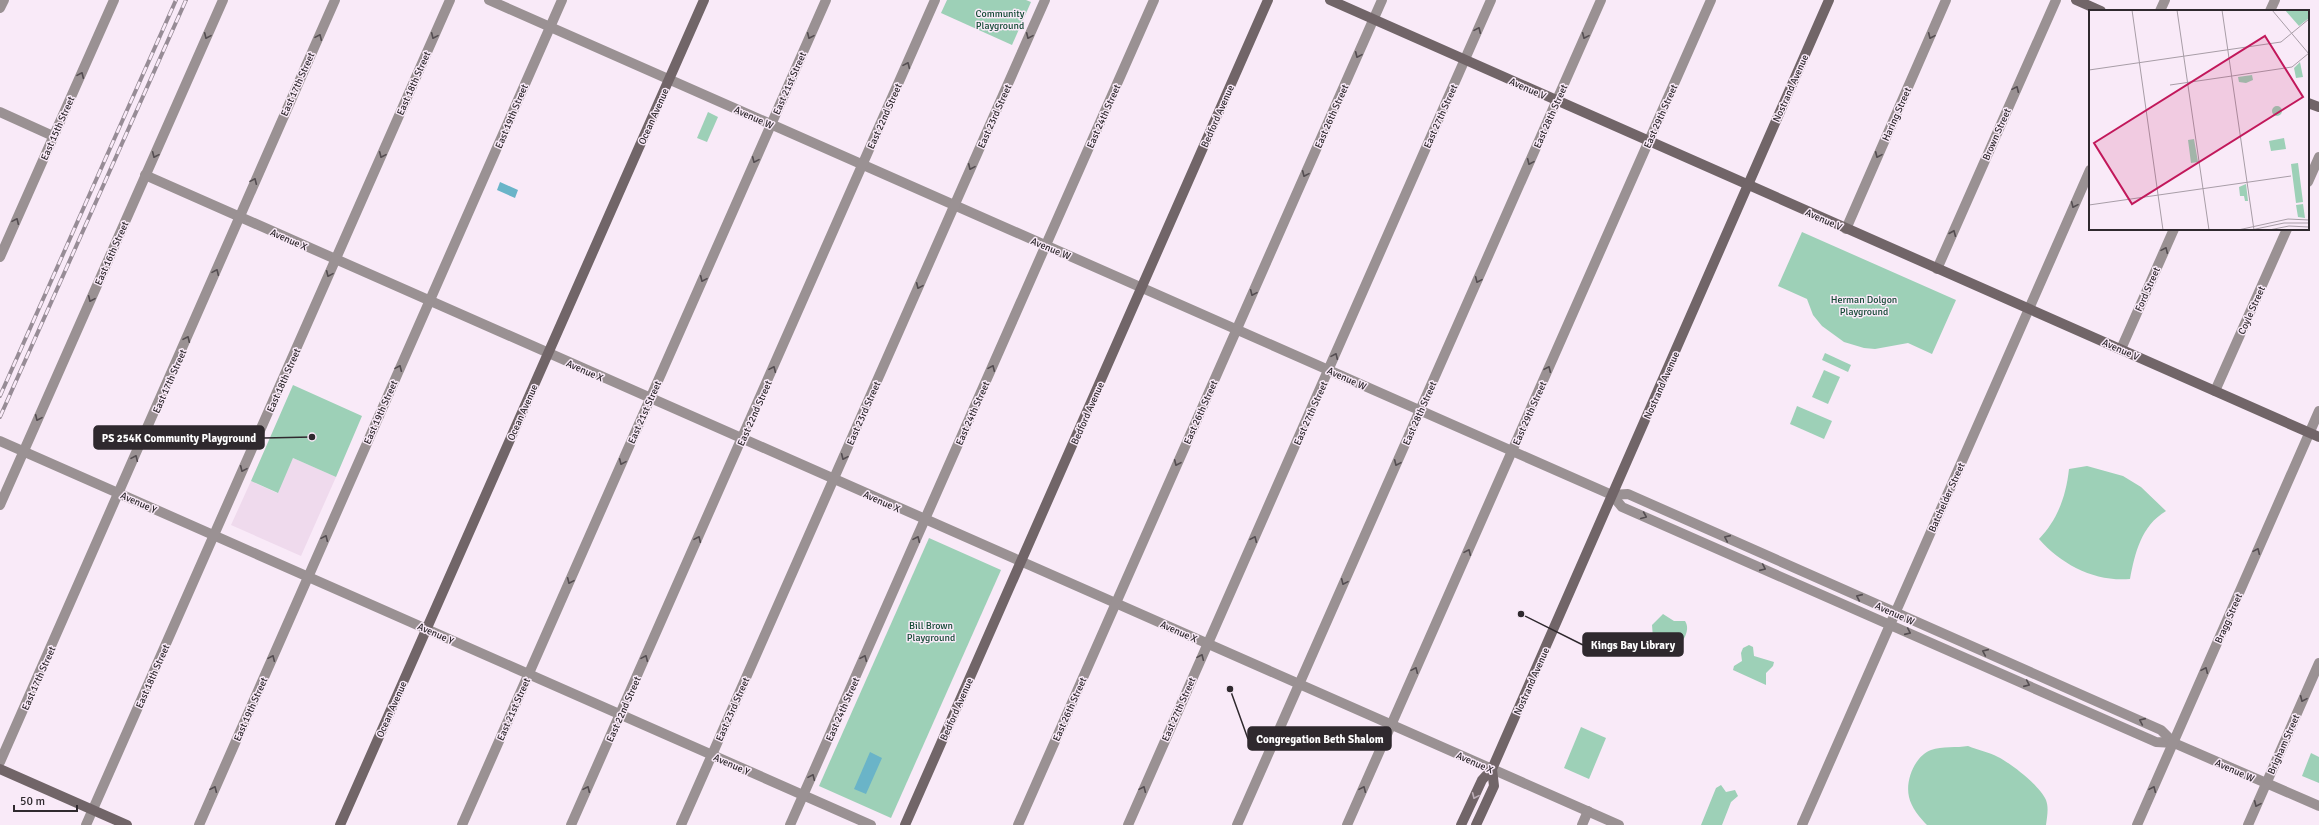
<svg xmlns="http://www.w3.org/2000/svg" width="2319" height="825" font-family="Signika,sans-serif">
<style>
.built{fill:#efdaed}
.green{fill:#9dd0b7}
.water{fill:#6ab4c8}
.lines{fill:none;stroke-linecap:round;stroke-linejoin:round}
.street{stroke:#9a9193;stroke-width:10}
.secondary{stroke:#716568;stroke-width:10}
.rail-casing{stroke:#978c96;stroke-width:4}
.rail{stroke:#f9eaf8;stroke-width:2.5;stroke-dasharray:8;stroke-linecap:butt}
.oneway{stroke:#544d51}
.oneway2{stroke:#bcaeb7}
.labels{text-anchor:middle;stroke-width:3;stroke-linejoin:round;paint-order:stroke}
.park-label{font-size:10px;fill:#134834;stroke:#f9eaf8}
.street-label{font-size:10px;fill:#2f292e;stroke:#f9eaf8}
.inset-road{fill:none;stroke:#a89da7;stroke-width:1}
.view{fill:#c2185b;fill-opacity:0.15;stroke:#c2185b;stroke-width:2}
.inset-edge{fill:none;stroke:#2f292e;stroke-width:2}
.leader{fill:none;stroke:#2f292e;stroke-width:1.5}
.callout-dot{fill:#2f292e;stroke:#f9eaf8;stroke-width:1.5}
.callout{fill:#2f292e;stroke:#2f292e;stroke-width:1.5}
.callout-label{font-size:11px;text-anchor:middle;font-weight:bold;fill:#fff}
</style>
<rect width="100%" height="100%" fill="#f9eaf8"/>
<path class="built" d="M293,458L336,477L301,556L231,525L251,481L277,493Z"/>
<g class="green">
<path d="M947,0H1026L1031,2L1012,45L941,13Z"/>
<path d="M708,112L718,117L707,142L697,138Z"/>
<path d="M1802,232L1956,300L1932,354L1908,343L1875,349L1864,348L1844,342L1822,326L1813,315L1807,299L1778,286Z"/>
<path d="M1825,353L1851,365L1848,372L1822,360Z"/>
<path d="M1824,370L1840,377L1828,404L1812,397Z"/>
<path d="M293,385L362,416L336,477L293,458L278,493L251,481Z"/>
<path d="M1797,406L1832,421L1824,439L1790,424Z"/>
<path d="M2087,466L2123,476L2141,487L2166,511C2141,526 2135,553 2130,579C2095,582 2062,565 2039,539C2058,519 2066,496 2069,469Z"/>
<path d="M929,538L1001,570L891,818L819,786Z"/>
<path d="M1663,614L1674,621H1685C1691,630 1683,641 1677,649L1653,638L1652,625Z"/>
<path d="M1749,645L1753,647L1754,656L1774,662L1773,666L1766,673V685L1733,670L1734,666L1742,661L1741,653L1743,648Z"/>
<path d="M1581,727L1606,738L1589,779L1564,768Z"/>
<path d="M1968,746C1978,750 1989,752 1998,757C2012,764 2040,786 2046,800C2049,808 2047,817 2046,825H1927C1920,818 1911,807 1909,797C1905,780 1915,756 1931,750C1942,746 1957,748 1968,746Z"/>
<path d="M2311,753L2319,757V783L2302,776Z"/>
<path d="M1721,785L1726,792L1735,790L1738,796L1731,802L1722,825H1701L1716,788Z"/>
</g>
<g class="water">
<path d="M500,182L518,190L515,198L497,190Z"/>
<path d="M870,752L882,758L866,794L854,789Z"/>
</g>
<g class="lines">
<g class="street">
<path d="M489,0L1612,495L1622,507L2156,742L2174,743L2319,806"/>
<path d="M0,8L4,0"/>
<path d="M2160,11L2165,0"/>
<path d="M2270,11L2275,0"/>
<path d="M0,112L53,136"/>
<path d="M145,175L1619,825"/>
<path d="M2308,182L2319,157"/>
<path d="M1846,229L1946,0"/>
<path d="M0,257L114,0"/>
<path d="M1937,269L2056,0"/>
<path d="M2121,349L2174,229"/>
<path d="M2215,391L2287,229"/>
<path d="M0,441L871,825"/>
<path d="M1612,495L1628,494L2161,730L2174,743"/>
<path d="M0,505L223,0"/>
<path d="M0,762L335,0"/>
<path d="M86,825L450,0"/>
<path d="M199,825L562,0"/>
<path d="M462,825L826,0"/>
<path d="M571,825L935,0"/>
<path d="M681,825L1045,0"/>
<path d="M790,825L1154,0"/>
<path d="M1018,825L1382,0"/>
<path d="M1128,825L1491,0"/>
<path d="M1237,825L1601,0"/>
<path d="M1347,825L1711,0"/>
<path d="M1582,825L1588,811"/>
<path d="M1802,825L2090,170"/>
<path d="M2137,825L2319,411"/>
<path d="M2248,825L2319,663"/>
</g>
<g class="secondary">
<path d="M1330,0L2319,437"/>
<path d="M2076,0L2101,11"/>
<path d="M2308,103L2319,107"/>
<path d="M0,769L127,825"/>
<path d="M340,825L704,0"/>
<path d="M905,825L1268,0"/>
<path d="M1461,825L1482,780L1492,769L1829,0"/>
<path d="M1476,825L1494,786L1492,769"/>
</g>
<defs>
<g id="rail">
<path d="M0,396L176,0"/>
<path d="M0,417L186,0"/>
</g>
</defs>
<use href="#rail" class="rail-casing"/>
<use href="#rail" class="rail"/>
</g>
<defs><path id="oneway-chevron" d="M-2-3.5L2.5 0L-2 3.5" fill="none" stroke-width="1.6" stroke-linecap="round" stroke-linejoin="round"/></defs>
<g class="oneway">
<use href="#oneway-chevron" transform="translate(1478 30) rotate(-66)"/>
<use href="#oneway-chevron" transform="translate(207 36) rotate(114)"/>
<use href="#oneway-chevron" transform="translate(434 36) rotate(114)"/>
<use href="#oneway-chevron" transform="translate(810 36) rotate(114)"/>
<use href="#oneway-chevron" transform="translate(1029 36) rotate(114)"/>
<use href="#oneway-chevron" transform="translate(1585 36) rotate(114)"/>
<use href="#oneway-chevron" transform="translate(1931 36) rotate(114)"/>
<use href="#oneway-chevron" transform="translate(319 37) rotate(-66)"/>
<use href="#oneway-chevron" transform="translate(1358 55) rotate(114)"/>
<use href="#oneway-chevron" transform="translate(907 65) rotate(-66)"/>
<use href="#oneway-chevron" transform="translate(81 75) rotate(-66)"/>
<use href="#oneway-chevron" transform="translate(2016 89) rotate(-66)"/>
<use href="#oneway-chevron" transform="translate(155 155) rotate(114)"/>
<use href="#oneway-chevron" transform="translate(382 155) rotate(114)"/>
<use href="#oneway-chevron" transform="translate(1878 155) rotate(114)"/>
<use href="#oneway-chevron" transform="translate(755 160) rotate(114)"/>
<use href="#oneway-chevron" transform="translate(1530 162) rotate(114)"/>
<use href="#oneway-chevron" transform="translate(971 167) rotate(114)"/>
<use href="#oneway-chevron" transform="translate(1305 174) rotate(114)"/>
<use href="#oneway-chevron" transform="translate(254 181) rotate(-66)"/>
<use href="#oneway-chevron" transform="translate(2074 205) rotate(114)"/>
<use href="#oneway-chevron" transform="translate(16 221) rotate(-66)"/>
<use href="#oneway-chevron" transform="translate(1953 233) rotate(-67)"/>
<use href="#oneway-chevron" transform="translate(2165 250) rotate(-66)"/>
<use href="#oneway-chevron" transform="translate(216 272) rotate(-66)"/>
<use href="#oneway-chevron" transform="translate(329 274) rotate(114)"/>
<use href="#oneway-chevron" transform="translate(703 279) rotate(114)"/>
<use href="#oneway-chevron" transform="translate(1478 280) rotate(114)"/>
<use href="#oneway-chevron" transform="translate(919 286) rotate(114)"/>
<use href="#oneway-chevron" transform="translate(1253 293) rotate(114)"/>
<use href="#oneway-chevron" transform="translate(91 299) rotate(114)"/>
<use href="#oneway-chevron" transform="translate(187 339) rotate(-66)"/>
<use href="#oneway-chevron" transform="translate(1335 356) rotate(-66)"/>
<use href="#oneway-chevron" transform="translate(399 368) rotate(-66)"/>
<use href="#oneway-chevron" transform="translate(992 368) rotate(-66)"/>
<use href="#oneway-chevron" transform="translate(773 369) rotate(-66)"/>
<use href="#oneway-chevron" transform="translate(1548 369) rotate(-66)"/>
<use href="#oneway-chevron" transform="translate(38 418) rotate(114)"/>
<use href="#oneway-chevron" transform="translate(844 457) rotate(114)"/>
<use href="#oneway-chevron" transform="translate(135 458) rotate(-66)"/>
<use href="#oneway-chevron" transform="translate(622 462) rotate(114)"/>
<use href="#oneway-chevron" transform="translate(1177 463) rotate(114)"/>
<use href="#oneway-chevron" transform="translate(1397 463) rotate(114)"/>
<use href="#oneway-chevron" transform="translate(243 469) rotate(114)"/>
<use href="#oneway-chevron" transform="translate(1644 516) rotate(23)"/>
<use href="#oneway-chevron" transform="translate(325 538) rotate(-66)"/>
<use href="#oneway-chevron" transform="translate(1727 538) rotate(-156)"/>
<use href="#oneway-chevron" transform="translate(698 539) rotate(-66)"/>
<use href="#oneway-chevron" transform="translate(917 539) rotate(-66)"/>
<use href="#oneway-chevron" transform="translate(1254 539) rotate(-66)"/>
<use href="#oneway-chevron" transform="translate(2257 551) rotate(-66)"/>
<use href="#oneway-chevron" transform="translate(1468 552) rotate(-66)"/>
<use href="#oneway-chevron" transform="translate(1763 568) rotate(24)"/>
<use href="#oneway-chevron" transform="translate(570 581) rotate(114)"/>
<use href="#oneway-chevron" transform="translate(1344 582) rotate(114)"/>
<use href="#oneway-chevron" transform="translate(1859 597) rotate(-156)"/>
<use href="#oneway-chevron" transform="translate(1908 632) rotate(24)"/>
<use href="#oneway-chevron" transform="translate(1985 652) rotate(-156)"/>
<use href="#oneway-chevron" transform="translate(1201 657) rotate(-66)"/>
<use href="#oneway-chevron" transform="translate(272 658) rotate(-66)"/>
<use href="#oneway-chevron" transform="translate(645 658) rotate(-66)"/>
<use href="#oneway-chevron" transform="translate(864 658) rotate(-66)"/>
<use href="#oneway-chevron" transform="translate(1415 670) rotate(-66)"/>
<use href="#oneway-chevron" transform="translate(2205 670) rotate(-66)"/>
<use href="#oneway-chevron" transform="translate(2027 684) rotate(24)"/>
<use href="#oneway-chevron" transform="translate(2303 699) rotate(114)"/>
<use href="#oneway-chevron" transform="translate(2142 721) rotate(-156)"/>
<use href="#oneway-chevron" transform="translate(812 777) rotate(-66)"/>
<use href="#oneway-chevron" transform="translate(214 789) rotate(-66)"/>
<use href="#oneway-chevron" transform="translate(587 789) rotate(-66)"/>
<use href="#oneway-chevron" transform="translate(1143 789) rotate(-66)"/>
<use href="#oneway-chevron" transform="translate(1363 789) rotate(-66)"/>
<use href="#oneway-chevron" transform="translate(2153 789) rotate(-66)"/>
<use href="#oneway-chevron" transform="translate(2257 804) rotate(114)"/>
</g>
<use class="oneway2" href="#oneway-chevron" transform="translate(1475 796) rotate(114)"/>
<g class="labels">
<g class="park-label">
<text x="1000" y="17">Community<tspan x="1000" dy="12">Playground</tspan></text>
<text x="1864" y="303">Herman Dolgon<tspan x="1864" dy="12">Playground</tspan></text>
<text x="931" y="629">Bill Brown<tspan x="931" dy="12">Playground</tspan></text>
</g>
<g class="street-label">
<text transform="translate(413 83) rotate(-66)" y="4">East 18th Street</text>
<text transform="translate(789 83) rotate(-66)" y="4">East 21st Street</text>
<text transform="translate(297 84) rotate(-66)" y="4">East 17th Street</text>
<text transform="translate(1528 88) rotate(24)" y="4">Avenue V</text>
<text transform="translate(1790 88) rotate(-66)" y="4">Nostrand Avenue</text>
<text transform="translate(1896 114) rotate(-66)" y="4">Haring Street</text>
<text transform="translate(511 116) rotate(-67)" y="4">East 19th Street</text>
<text transform="translate(653 116) rotate(-66)" y="4">Ocean Avenue</text>
<text transform="translate(884 116) rotate(-66)" y="4">East 22nd Street</text>
<text transform="translate(994 116) rotate(-66)" y="4">East 23rd Street</text>
<text transform="translate(1103 116) rotate(-66)" y="4">East 24th Street</text>
<text transform="translate(1217 116) rotate(-66)" y="4">Bedford Avenue</text>
<text transform="translate(1331 116) rotate(-66)" y="4">East 26th Street</text>
<text transform="translate(1440 116) rotate(-66)" y="4">East 27th Street</text>
<text transform="translate(1550 116) rotate(-66)" y="4">East 28th Street</text>
<text transform="translate(1660 116) rotate(-66)" y="4">East 29th Street</text>
<text transform="translate(754 117) rotate(24)" y="4">Avenue W</text>
<text transform="translate(57 128) rotate(-66)" y="4">East 15th Street</text>
<text transform="translate(1996 134) rotate(-66)" y="4">Brown Street</text>
<text transform="translate(1824 219) rotate(24)" y="4">Avenue V</text>
<text transform="translate(289 239) rotate(24)" y="4">Avenue X</text>
<text transform="translate(1051 248) rotate(23)" y="4">Avenue W</text>
<text transform="translate(111 253) rotate(-66)" y="4">East 16th Street</text>
<text transform="translate(2147 289) rotate(-66)" y="4">Ford Street</text>
<text transform="translate(2251 310) rotate(-66)" y="4">Coyle Street</text>
<text transform="translate(2121 349) rotate(24)" y="4">Avenue V</text>
<text transform="translate(585 370) rotate(24)" y="4">Avenue X</text>
<text transform="translate(1347 378) rotate(24)" y="4">Avenue W</text>
<text transform="translate(283 380) rotate(-66)" y="4">East 18th Street</text>
<text transform="translate(169 381) rotate(-66)" y="4">East 17th Street</text>
<text transform="translate(1661 385) rotate(-66)" y="4">Nostrand Avenue</text>
<text transform="translate(380 412) rotate(-66)" y="4">East 19th Street</text>
<text transform="translate(522 412) rotate(-66)" y="4">Ocean Avenue</text>
<text transform="translate(644 412) rotate(-66)" y="4">East 21st Street</text>
<text transform="translate(1200 412) rotate(-66)" y="4">East 26th Street</text>
<text transform="translate(754 413) rotate(-66)" y="4">East 22nd Street</text>
<text transform="translate(863 413) rotate(-66)" y="4">East 23rd Street</text>
<text transform="translate(972 413) rotate(-66)" y="4">East 24th Street</text>
<text transform="translate(1087 413) rotate(-66)" y="4">Bedford Avenue</text>
<text transform="translate(1310 413) rotate(-66)" y="4">East 27th Street</text>
<text transform="translate(1419 413) rotate(-66)" y="4">East 28th Street</text>
<text transform="translate(1529 413) rotate(-66)" y="4">East 29th Street</text>
<text transform="translate(1946 497) rotate(-66)" y="4">Batchelder Street</text>
<text transform="translate(882 501) rotate(24)" y="4">Avenue X</text>
<text transform="translate(139 502) rotate(24)" y="4">Avenue Y</text>
<text transform="translate(1895 613) rotate(24)" y="4">Avenue W</text>
<text transform="translate(2228 618) rotate(-66)" y="4">Bragg Street</text>
<text transform="translate(1179 631) rotate(24)" y="4">Avenue X</text>
<text transform="translate(436 633) rotate(24)" y="4">Avenue Y</text>
<text transform="translate(152 676) rotate(-66)" y="4">East 18th Street</text>
<text transform="translate(38 678) rotate(-66)" y="4">East 17th Street</text>
<text transform="translate(1531 681) rotate(-66)" y="4">Nostrand Avenue</text>
<text transform="translate(250 709) rotate(-66)" y="4">East 19th Street</text>
<text transform="translate(391 709) rotate(-66)" y="4">Ocean Avenue</text>
<text transform="translate(513 709) rotate(-66)" y="4">East 21st Street</text>
<text transform="translate(623 709) rotate(-66)" y="4">East 22nd Street</text>
<text transform="translate(732 709) rotate(-66)" y="4">East 23rd Street</text>
<text transform="translate(842 709) rotate(-66)" y="4">East 24th Street</text>
<text transform="translate(956 709) rotate(-66)" y="4">Bedford Avenue</text>
<text transform="translate(1069 709) rotate(-66)" y="4">East 26th Street</text>
<text transform="translate(1178 709) rotate(-66)" y="4">East 27th Street</text>
<text transform="translate(2283 744) rotate(-66)" y="4">Brigham Street</text>
<text transform="translate(1475 762) rotate(24)" y="4">Avenue X</text>
<text transform="translate(732 764) rotate(24)" y="4">Avenue Y</text>
<text transform="translate(2235 770) rotate(24)" y="4">Avenue W</text>
</g>
</g>
<g transform="translate(2089 10)">
<rect width="220" height="220" fill="#f9eaf8"/>
<path d="M196,0H220V8L210,16ZM211,52L214,67L207,68L205,58ZM163,65L164,70L157,73L150,72L149,67ZM183 101a5 5 0 1 1 10 0a5 5 0 1 1-10 0ZM195,128L197,139L182,141L180,131ZM105,129L109,152L102,153L99,130ZM209,153L214,192L207,193L202,154ZM157,174L159,191H156L155,186H151L150,177ZM214,194L216,208L209,207L207,195Z" fill="#9dd0b7"/>
<path class="inset-road" d="M43,0L74,220M88,0L120,220M133,0L165,220M183,0L220,44M0,60L192,32L220,9M143,66L203,57L220,43M81,75L143,66M0,195L202,166M149,220L199,209L220,210M162,220L195,213H220M180,220L200,216L220,217"/>
<path class="view" d="M176,26L214,87L43,194L5,133Z"/>
<rect width="220" height="220" class="inset-edge"/>
</g>
<path class="leader" d="M312 437L264 438M1521 614L1583 645M1230 689L1248 739"/>
<g class="callout-dot">
<circle cx="312" cy="437" r="4"/>
<circle cx="1521" cy="614" r="4"/>
<circle cx="1230" cy="689" r="4"/>
</g>
<g class="callout">
<rect x="94" y="426" width="170" height="23" rx="4"/>
<rect x="1583" y="633" width="100" height="23" rx="4"/>
<rect x="1248" y="727" width="143" height="23" rx="4"/>
</g>
<g class="callout-label">
<text x="179" y="442">PS 254K Community Playground</text>
<text x="1633" y="649">Kings Bay Library</text>
<text x="1320" y="743">Congregation Beth Shalom</text>
</g>
<path d="M14 805v6h63v-6" fill="none" stroke="#2f292e" stroke-width="2"/>
<text x="20" y="805" font-size="12" fill="#2f292e" stroke="#f9eaf8" stroke-width="3" paint-order="stroke">50 m</text>
</svg>
